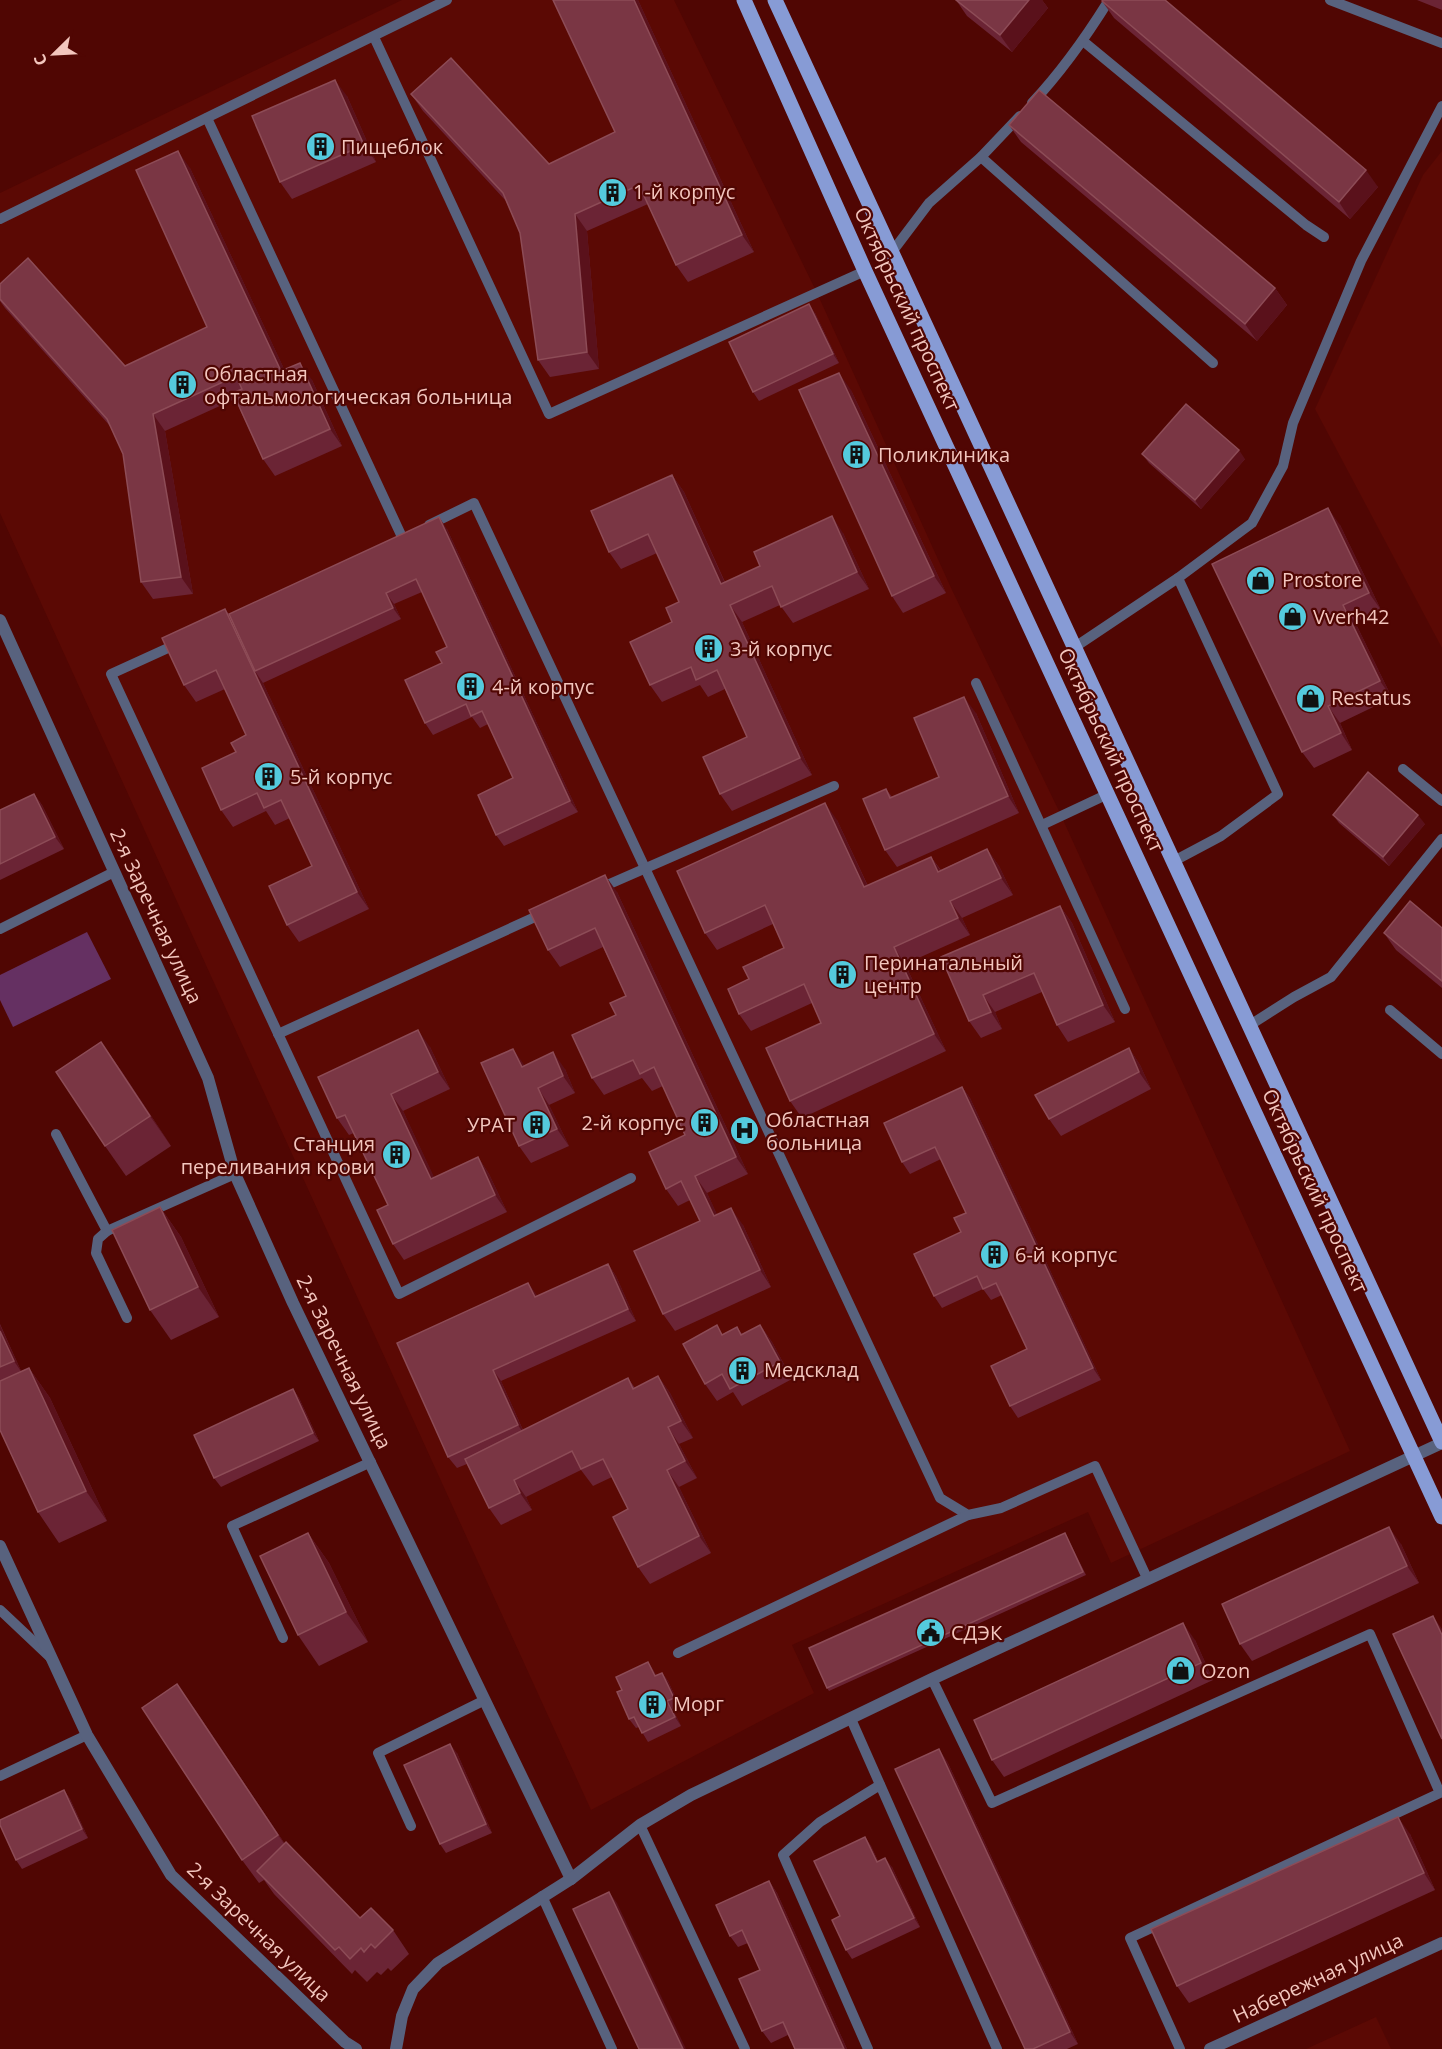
<svg xmlns="http://www.w3.org/2000/svg" width="1442" height="2049" font-family="'Open Sans',sans-serif">
<style>
.built{fill:#5b0904}
.green{fill:#653062}
.lines{fill:none;stroke-linecap:round;stroke-linejoin:round}
.service{stroke:#58627e;stroke-width:10}
.minor{stroke:#58627e;stroke-width:12}
.primary{stroke:#879bd5;stroke-width:15}
.wall{fill:#6b2435}
.shaded-wall{fill:#5a111b}
.building{fill:#7a3644;stroke:#8d4c57;stroke-width:1.5}
.labels{text-anchor:middle;stroke-width:4.5;stroke-linejoin:round;paint-order:stroke}
.poi-label{font-size:20px;fill:#f3c6be;stroke:#500603;text-anchor:start}
.street-label{font-size:20px;fill:#f3c6be;stroke:#500603}
</style>
<rect width="100%" height="100%" fill="#500603"/>
<g class="built">
<path d="M402,0H674L817,293L952,590L1059,811L1350,1451L1111,1563L1088,1512L792,1645L814,1693L591,1810L0,513V193Z"/>
<path d="M1442,151V648L1315,409L1423,175Z"/>
<path d="M1376,2017L1391,2049H1306Z"/>
</g>
<path class="green" d="M87,932L111,979L13,1027L0,1000V975Z"/>
<g class="lines">
<g class="service">
<path d="M1330,0L1442,43"/>
<path d="M374,37L549,414L865,271"/>
<path d="M1083,41L1306,225L1324,237"/>
<path d="M1032,103C1062,71 1086,37 1109,0"/>
<path d="M207,118L402,537"/>
<path d="M981,157L1213,363"/>
<path d="M0,219L447,0"/>
<path d="M892,252L929,203L981,157L1020,116"/>
<path d="M429,525L474,503L940,1498L968,1515L1001,1508L1095,1466L1147,1578"/>
<path d="M179,643L111,674L399,1294L631,1178"/>
<path d="M1075,647L1178,578L1252,523L1283,466L1293,423L1361,261L1442,106"/>
<path d="M976,683L1125,1009"/>
<path d="M1403,769L1442,801"/>
<path d="M1042,825L1108,794"/>
<path d="M1174,861L1221,836L1278,794L1178,578"/>
<path d="M598,889L834,786"/>
<path d="M0,929L114,872"/>
<path d="M1390,1010L1442,1054"/>
<path d="M1250,1025L1294,997L1331,977L1442,839"/>
<path d="M278,1034L546,912"/>
<path d="M56,1134L107,1231L98,1239L96,1253L127,1318"/>
<path d="M107,1231L235,1174"/>
<path d="M0,1610L50,1657"/>
<path d="M283,1638L232,1526L371,1462"/>
<path d="M678,1653L968,1515"/>
<path d="M932,1679L992,1803L1370,1634L1440,1793L1130,1938L1180,2049"/>
<path d="M851,1719L997,2049"/>
<path d="M0,1776L87,1735"/>
<path d="M640,1825L745,2049"/>
<path d="M411,1826L378,1753L485,1700"/>
<path d="M542,1896L612,2049"/>
<path d="M868,2049L783,1855L820,1822L880,1785"/>
</g>
<g class="minor">
<path d="M0,620L208,1078L235,1174L293,1303L571,1879"/>
<path d="M0,1546L87,1735L171,1875L345,2042L356,2049"/>
<path d="M396,2049L402,2016L413,1989L438,1963L571,1879L640,1825L691,1795L932,1679L1442,1443"/>
<path d="M1210,2049L1442,1943"/>
</g>
<g class="primary">
<path d="M744,0L865,271L1442,1517"/>
<path d="M775,0L1442,1442"/>
</g>
</g>
<g class="wall">
<path d="M638,0L754,252L688,282L676,265L648,204L587,231L599,369L550,377L538,360L520,233L506,201L423,111L411,94L549,164L615,132Z"/>
<path d="M956,0H1042L1048,8L1012,52L967,16Z"/>
<path d="M1417,0H1442V10Z"/>
<path d="M1102,1L1378,187L1350,219L1114,18Z"/>
<path d="M347,96L376,162L292,199L280,182Z"/>
<path d="M1009,125L1275,288L1287,305L1257,341L1021,142Z"/>
<path d="M190,168L284,369L312,380L342,446L275,476L263,459L235,399L165,431L193,594L153,599L141,582L123,454L110,426L5,308L0,301V284L125,366L207,327Z"/>
<path d="M815,313L839,363L759,401L753,392Z"/>
<path d="M851,390L946,593L903,613L892,596Z"/>
<path d="M1142,454L1245,459L1201,509L1149,463Z"/>
<path d="M672,475L684,492L725,582L843,533L869,589L793,623L780,605L742,622L812,775L732,811L720,794L747,737L725,689L708,697L700,685L662,702L650,685L679,602L657,553L621,569L609,552Z"/>
<path d="M1340,525L1381,610L1355,622L1392,698L1340,723L1352,750L1314,768L1302,752Z"/>
<path d="M447,529L578,812L504,846L496,835L513,778L488,724L480,728L472,717L433,735L425,723L442,663L447,647L422,592L394,604L401,619L263,683L369,909L299,942L287,925L312,866L290,818L275,825L266,811L233,827L221,810L236,752L246,735L225,689L196,702L184,685L225,609L229,614Z"/>
<path d="M976,713L1019,813L897,867L885,850L886,789L892,797L939,777Z"/>
<path d="M34,794L42,805L64,849L0,880V810Z"/>
<path d="M1333,815L1425,824L1389,866L1339,823Z"/>
<path d="M837,820L868,886L931,857L941,870L987,849L999,866L1013,895L962,918L970,935L905,964L946,1051L802,1118L790,1101L821,1023L812,1003L751,1031L739,1014L749,979L784,948L773,924L717,950L705,933Z"/>
<path d="M617,892L748,1174L707,1193L717,1215L743,1225L771,1287L675,1331L663,1314L700,1221L690,1200L678,1206L666,1189L685,1135L663,1086L652,1091L642,1078L604,1095L592,1078L616,1015L626,996L603,947L560,967L548,950Z"/>
<path d="M1060,906L1072,923L1115,1022L1068,1042L1057,1025L1042,992L995,1012L1002,1029L981,1038L969,1021L941,957Z"/>
<path d="M1442,928V988L1396,950L1384,933Z"/>
<path d="M101,1042L122,1072L171,1146L126,1176L105,1146Z"/>
<path d="M430,1047L450,1089L403,1111L434,1178L478,1157L489,1174L507,1212L404,1260L393,1244L388,1205L354,1133L349,1135L337,1118Z"/>
<path d="M1129,1048L1140,1065L1151,1089L1061,1136L1049,1119Z"/>
<path d="M525,1065L565,1069L575,1093L549,1105L569,1146L531,1163L519,1146Z"/>
<path d="M962,1087L970,1098L1101,1380L1018,1418L1010,1406L1027,1349L1002,1295L991,1300L983,1289L942,1308L934,1296L961,1232L966,1213L941,1159L910,1174L902,1162Z"/>
<path d="M160,1207L181,1237L219,1317L171,1340L150,1310Z"/>
<path d="M608,1264L616,1276L636,1321L501,1381L523,1430L628,1378L635,1388L658,1376L670,1393L693,1438L679,1444L697,1478L679,1487L711,1553L650,1584L638,1567L628,1509L612,1477L593,1486L581,1470L526,1497L532,1510L501,1525L489,1508L467,1464L457,1468L448,1457L397,1343L537,1296Z"/>
<path d="M0,1324L21,1371L29,1368L50,1398L107,1521L59,1543L38,1512L0,1430Z"/>
<path d="M760,1325L772,1342L792,1379L742,1406L733,1392L717,1401L705,1384L723,1334L737,1327L742,1334Z"/>
<path d="M293,1389L299,1398L319,1441L221,1487L214,1478Z"/>
<path d="M308,1533L329,1563L368,1642L319,1666L298,1635Z"/>
<path d="M1065,1533L1086,1575L829,1691L827,1688Z"/>
<path d="M1401,1544L1419,1583L1252,1661L1240,1644Z"/>
<path d="M1195,1640L1213,1680L1004,1777L992,1760Z"/>
<path d="M648,1662L656,1675L662,1673L668,1681L680,1707L673,1710L681,1726L648,1742L639,1727L636,1728L629,1719L622,1690Z"/>
<path d="M194,1708L285,1844L360,1918L393,1930L409,1954L391,1971L388,1968L381,1975L377,1972L367,1982L355,1970L352,1974L274,1894L264,1880L259,1883L242,1860Z"/>
<path d="M457,1753L492,1833L446,1853L440,1844Z"/>
<path d="M947,1761L1078,2044L1067,2049H1025Z"/>
<path d="M64,1790L70,1799L88,1838L22,1869L16,1860Z"/>
<path d="M1410,1834L1435,1890L1189,2003L1177,1986Z"/>
<path d="M865,1837L871,1846L878,1861L892,1867L920,1927L852,1959L846,1950Z"/>
<path d="M769,1881L777,1893L847,2049H795L788,2035L771,2043L762,2031L760,1970L748,1943L738,1947L730,1936Z"/>
</g>
<g class="shaded-wall">
<path d="M634,0H638L754,252L742,235Z"/>
<path d="M1029,0H1042L1048,8L1012,52L1000,35Z"/>
<path d="M335,80L347,96L376,162L364,145Z"/>
<path d="M178,151L190,168L293,388L281,371Z"/>
<path d="M1366,170L1378,187L1350,219L1339,202Z"/>
<path d="M575,214L587,231L599,369L587,352Z"/>
<path d="M1275,288L1287,305L1257,341L1245,324Z"/>
<path d="M809,304L815,313L839,363L833,354Z"/>
<path d="M300,363L312,380L342,446L330,429Z"/>
<path d="M839,373L851,390L946,593L934,576Z"/>
<path d="M153,414L165,431L193,594L181,577Z"/>
<path d="M1239,450L1245,459L1201,509L1195,500Z"/>
<path d="M672,475L684,492L733,601L721,584Z"/>
<path d="M1328,508L1340,525L1381,610L1369,593Z"/>
<path d="M832,516L843,533L869,589L857,572Z"/>
<path d="M439,517L447,529L578,812L570,801Z"/>
<path d="M386,593L394,604L401,619L393,608Z"/>
<path d="M730,605L742,622L812,775L800,758Z"/>
<path d="M1343,605L1355,622L1392,698L1380,681Z"/>
<path d="M225,609L237,626L255,671L263,683L369,909L357,892Z"/>
<path d="M964,697L976,713L1019,813L1008,796Z"/>
<path d="M1328,706L1340,723L1352,750L1341,733Z"/>
<path d="M34,794L42,805L64,849L55,837Z"/>
<path d="M825,803L837,820L876,904L864,887Z"/>
<path d="M1418,815L1425,824L1389,866L1383,857Z"/>
<path d="M987,849L999,866L1013,895L1001,878Z"/>
<path d="M931,857L943,874L938,872Z"/>
<path d="M605,875L617,892L748,1174L736,1157Z"/>
<path d="M950,901L962,918L970,935L958,918Z"/>
<path d="M1060,906L1072,923L1115,1022L1103,1005Z"/>
<path d="M894,947L905,964L946,1051L934,1034Z"/>
<path d="M983,995L995,1012L1002,1029L991,1012Z"/>
<path d="M418,1030L430,1047L450,1089L438,1072Z"/>
<path d="M101,1042L122,1072L171,1146L150,1116Z"/>
<path d="M1129,1048L1140,1065L1151,1089L1139,1072Z"/>
<path d="M513,1049L525,1066L522,1067Z"/>
<path d="M553,1052L565,1069L575,1093L563,1076Z"/>
<path d="M962,1087L970,1098L1101,1380L1093,1368Z"/>
<path d="M538,1088L549,1105L569,1146L557,1129Z"/>
<path d="M391,1094L403,1111L443,1196L431,1179Z"/>
<path d="M478,1157L489,1174L507,1212L495,1195Z"/>
<path d="M695,1176L707,1193L726,1233L714,1216Z"/>
<path d="M160,1207L181,1237L219,1317L198,1287Z"/>
<path d="M731,1208L743,1225L771,1287L760,1270Z"/>
<path d="M608,1264L616,1276L636,1321L628,1309Z"/>
<path d="M528,1283L537,1295L543,1309L535,1297Z"/>
<path d="M0,1325L22,1373L14,1361L0,1331Z"/>
<path d="M760,1325L772,1342L792,1379L780,1362Z"/>
<path d="M29,1368L50,1398L107,1521L86,1491Z"/>
<path d="M493,1370L501,1381L526,1437L518,1425Z"/>
<path d="M658,1376L670,1393L693,1438L681,1421Z"/>
<path d="M293,1389L299,1398L319,1441L313,1433Z"/>
<path d="M668,1427L679,1444L697,1478L685,1461Z"/>
<path d="M667,1470L679,1487L711,1553L699,1536Z"/>
<path d="M514,1480L526,1497L532,1510L520,1493Z"/>
<path d="M1389,1527L1401,1544L1419,1583L1407,1566Z"/>
<path d="M308,1533L329,1563L368,1642L346,1612Z"/>
<path d="M1433,1616L1442,1629V1635Z"/>
<path d="M1183,1623L1195,1640L1213,1680L1201,1663Z"/>
<path d="M648,1662L654,1671L661,1685L655,1676Z"/>
<path d="M662,1673L668,1681L680,1707L674,1698Z"/>
<path d="M177,1684L194,1708L295,1859L278,1835Z"/>
<path d="M667,1701L673,1710L681,1726L675,1717Z"/>
<path d="M450,1744L457,1753L492,1833L486,1824Z"/>
<path d="M939,1749L947,1761L1078,2044L1070,2032Z"/>
<path d="M64,1790L70,1799L88,1838L82,1829Z"/>
<path d="M1398,1817L1410,1834L1435,1890L1424,1873Z"/>
<path d="M865,1837L871,1846L883,1871L877,1862Z"/>
<path d="M885,1858L892,1867L920,1927L914,1918Z"/>
<path d="M769,1881L777,1893L847,2049H844Z"/>
<path d="M609,1892L617,1903L686,2049H683Z"/>
</g>
<g class="building">
<path d="M553,0H634L742,235L676,265L639,185L575,214L587,352L538,360L520,233L503,193L411,94L451,58L549,164L615,132Z"/>
<path d="M956,0H1029L1000,35Z"/>
<path d="M1103,0H1165L1366,170L1339,202L1102,1Z"/>
<path d="M335,80L364,145L280,182L252,116Z"/>
<path d="M1039,90L1275,288L1245,324L1009,125Z"/>
<path d="M178,151L281,371L300,363L330,429L263,459L233,393L242,389L236,376L153,414L181,577L141,582L123,454L107,419L0,299V284L28,258L125,366L207,327L136,170Z"/>
<path d="M809,304L833,354L753,392L729,342Z"/>
<path d="M839,373L934,576L892,596L799,390Z"/>
<path d="M1186,404L1239,450L1195,500L1142,454Z"/>
<path d="M672,475L721,584L760,566L754,552L832,516L857,572L781,607L772,586L730,605L800,758L720,794L703,757L747,737L717,670L696,680L691,667L650,685L630,642L672,622L666,608L679,602L648,534L609,552L591,511Z"/>
<path d="M1328,508L1369,593L1343,605L1380,681L1328,706L1341,733L1302,752L1212,564Z"/>
<path d="M439,517L570,801L496,835L478,795L513,778L482,711L471,716L466,704L425,723L405,680L442,663L436,652L447,647L416,579L386,593L393,608L255,671L229,614Z"/>
<path d="M225,609L357,892L287,925L269,886L312,866L281,800L264,808L257,793L221,810L202,768L236,752L231,743L246,735L216,670L184,685L162,638Z"/>
<path d="M964,697L1008,796L885,850L863,799L886,789L890,798L939,777L914,718Z"/>
<path d="M1368,772L1418,815L1383,857L1333,815Z"/>
<path d="M34,794L55,837L0,864V810Z"/>
<path d="M825,803L864,887L931,857L938,872L987,849L1001,878L950,901L958,918L894,947L934,1034L790,1101L766,1048L821,1023L804,984L739,1014L728,989L749,979L743,967L784,948L765,905L705,933L677,871Z"/>
<path d="M605,875L736,1157L695,1176L714,1216L731,1208L760,1270L663,1314L634,1251L700,1221L681,1181L666,1189L649,1152L685,1135L654,1067L640,1074L633,1060L592,1078L572,1035L616,1015L610,1003L626,996L595,928L548,950L529,910Z"/>
<path d="M1410,901L1442,928V981L1384,933Z"/>
<path d="M1060,906L1103,1005L1057,1025L1034,973L983,995L991,1012L969,1021L941,957Z"/>
<path d="M418,1030L438,1072L391,1094L431,1179L478,1157L495,1195L393,1244L377,1210L388,1205L345,1115L337,1118L318,1077Z"/>
<path d="M101,1042L150,1116L105,1146L56,1072Z"/>
<path d="M1129,1048L1139,1072L1049,1119L1035,1095Z"/>
<path d="M513,1049L522,1067L553,1052L563,1076L538,1088L557,1129L519,1146L481,1063Z"/>
<path d="M962,1087L1093,1368L1010,1406L991,1366L1027,1349L996,1283L983,1289L977,1276L934,1296L914,1254L961,1232L954,1218L966,1213L935,1147L902,1162L884,1123Z"/>
<path d="M160,1207L198,1287L150,1310L112,1230Z"/>
<path d="M608,1264L628,1309L493,1370L518,1425L448,1457L397,1343L528,1283L535,1297Z"/>
<path d="M717,1325L722,1335L737,1327L741,1335L760,1325L780,1362L730,1389L722,1374L705,1384L683,1344Z"/>
<path d="M0,1331L14,1361L0,1367Z"/>
<path d="M29,1368L86,1491L38,1512L0,1430V1381Z"/>
<path d="M658,1376L681,1421L668,1427L685,1461L667,1470L699,1536L638,1567L613,1517L628,1509L603,1459L581,1469L572,1451L514,1480L520,1493L489,1508L465,1459L628,1378L633,1389Z"/>
<path d="M293,1389L313,1433L214,1478L194,1435Z"/>
<path d="M1389,1527L1407,1566L1240,1644L1222,1604Z"/>
<path d="M308,1533L346,1612L298,1635L260,1556Z"/>
<path d="M1065,1533L1083,1572L827,1688L809,1648Z"/>
<path d="M1433,1616L1442,1635V1739L1393,1634Z"/>
<path d="M1183,1623L1201,1663L992,1760L974,1720Z"/>
<path d="M648,1662L655,1676L662,1673L674,1698L667,1701L675,1717L642,1733L634,1717L629,1719L617,1692L622,1690L616,1677Z"/>
<path d="M177,1684L278,1835L242,1860L142,1708Z"/>
<path d="M450,1744L486,1824L440,1844L404,1765Z"/>
<path d="M939,1749L1070,2032L1033,2049H1025L895,1769Z"/>
<path d="M64,1790L82,1829L16,1860L0,1825V1820Z"/>
<path d="M1398,1817L1424,1873L1177,1986L1151,1929Z"/>
<path d="M865,1837L877,1862L885,1858L914,1918L846,1950L832,1920L840,1916L814,1861Z"/>
<path d="M286,1842L360,1918L371,1908L393,1930L375,1948L371,1944L364,1952L361,1948L350,1959L339,1947L335,1950L257,1871Z"/>
<path d="M769,1881L844,2049H795L783,2022L762,2031L739,1979L760,1970L742,1930L730,1936L716,1905Z"/>
<path d="M609,1892L683,2049H639L573,1909Z"/>
</g>
<defs>
<symbol id="building-disc" viewBox="-11 -11 22 22"><circle r="9.5" fill="#54cadd" stroke="#500603"/><path d="M-4-6H4V6H1V3H-1V6H-4ZM-2.5-4.3h1.7v1.8h-1.7ZM.8-4.3h1.7v1.8H.8ZM-2.5-1h1.7V.8h-1.7ZM.8-1h1.7V.8H.8Z" fill="#111"/></symbol>
<symbol id="shop-disc" viewBox="-11 -11 22 22"><circle r="9.5" fill="#54cadd" stroke="#500603"/><path d="M-5-2.5h2.3a2.7 3.5 0 0 1 5.4 0H5L5.5 6h-11ZM-1.5-2.5h3a1.5 2.3 0 0 0-3 0Z" fill="#111"/></symbol>
<symbol id="hospital-disc" viewBox="-11 -11 22 22"><circle r="9.5" fill="#54cadd" stroke="#500603"/><path d="M-5-5h3v3.5h4V-5h3V5h-3V1.5h-4V5h-3Z" fill="#111"/></symbol>
<symbol id="civic-disc" viewBox="-11 -11 22 22"><circle r="9.5" fill="#54cadd" stroke="#500603"/><path d="M-.6-6.5H3V-4.5H.6V-3L4-1V1h2V6H-6V1h2V-1L-.6-3ZM-1.2 2.5V6h2.4V2.5Z" fill="#111"/></symbol>
</defs>
<g fill-rule="evenodd">
<use href="#building-disc" x="304" y="130" width="33" height="33"/>
<use href="#building-disc" x="596" y="176" width="33" height="33"/>
<use href="#building-disc" x="166" y="368" width="33" height="33"/>
<use href="#building-disc" x="840" y="438" width="33" height="33"/>
<use href="#shop-disc" x="1244" y="564" width="33" height="33"/>
<use href="#shop-disc" x="1276" y="600" width="33" height="33"/>
<use href="#building-disc" x="692" y="632" width="33" height="33"/>
<use href="#building-disc" x="454" y="670" width="33" height="33"/>
<use href="#shop-disc" x="1294" y="682" width="33" height="33"/>
<use href="#building-disc" x="252" y="760" width="33" height="33"/>
<use href="#building-disc" x="826" y="958" width="33" height="33"/>
<use href="#building-disc" x="688" y="1106" width="33" height="33"/>
<use href="#building-disc" x="520" y="1108" width="33" height="33"/>
<use href="#hospital-disc" x="728" y="1114" width="33" height="33"/>
<use href="#building-disc" x="380" y="1138" width="33" height="33"/>
<use href="#building-disc" x="978" y="1238" width="33" height="33"/>
<use href="#building-disc" x="726" y="1354" width="33" height="33"/>
<use href="#civic-disc" x="914" y="1616" width="33" height="33"/>
<use href="#shop-disc" x="1164" y="1654" width="33" height="33"/>
<use href="#building-disc" x="636" y="1688" width="33" height="33"/>
</g>
<g class="labels">
<g class="poi-label">
<text x="341" y="154">Пищеблок</text>
<text x="633" y="199">1-й корпус</text>
<text x="204" y="381">Областная<tspan x="204" dy="23">офтальмологическая больница</tspan></text>
<text x="878" y="462">Поликлиника</text>
<text x="1282" y="587">Prostore</text>
<text x="1313" y="624">Vverh42</text>
<text x="730" y="656">3-й корпус</text>
<text x="492" y="694">4-й корпус</text>
<text x="1331" y="705">Restatus</text>
<text x="290" y="784">5-й корпус</text>
<text x="864" y="970">Перинатальный<tspan x="864" dy="23">центр</tspan></text>
<text x="766" y="1127">Областная<tspan x="766" dy="23">больница</tspan></text>
<text x="684" y="1130" text-anchor="end">2-й корпус</text>
<text x="515" y="1132" text-anchor="end">УРАТ</text>
<text x="375" y="1151" text-anchor="end">Станция<tspan x="375" dy="23">переливания крови</tspan></text>
<text x="1015" y="1262">6-й корпус</text>
<text x="764" y="1377">Медсклад</text>
<text x="951" y="1640">СДЭК</text>
<text x="1201" y="1678">Ozon</text>
<text x="673" y="1711">Морг</text>
</g>
<g class="street-label">
<text transform="translate(907 309) rotate(65)" y="7">Октябрьский проспект</text>
<text transform="translate(1111 750) rotate(65)" y="7">Октябрьский проспект</text>
<text transform="translate(156 916) rotate(65)" y="7">2-я Заречная улица</text>
<text transform="translate(1315 1191) rotate(65)" y="7">Октябрьский проспект</text>
<text transform="translate(344 1362) rotate(64)" y="7">2-я Заречная улица</text>
<text transform="translate(259 1932) rotate(44)" y="7">2-я Заречная улица</text>
<text transform="translate(1318 1978) rotate(-25)" y="7">Набережная улица</text>
</g>
</g>
<g transform="translate(54 54) rotate(246)" stroke="#500603" stroke-width="4.5" paint-order="stroke">
<path d="M0-4.5L10 22L0 15L-10 22Z" fill="#f3c6be"/>
<text y="-9" font-size="16" font-weight="bold" text-anchor="middle" fill="#f3c6be">С</text>
</g>
</svg>
